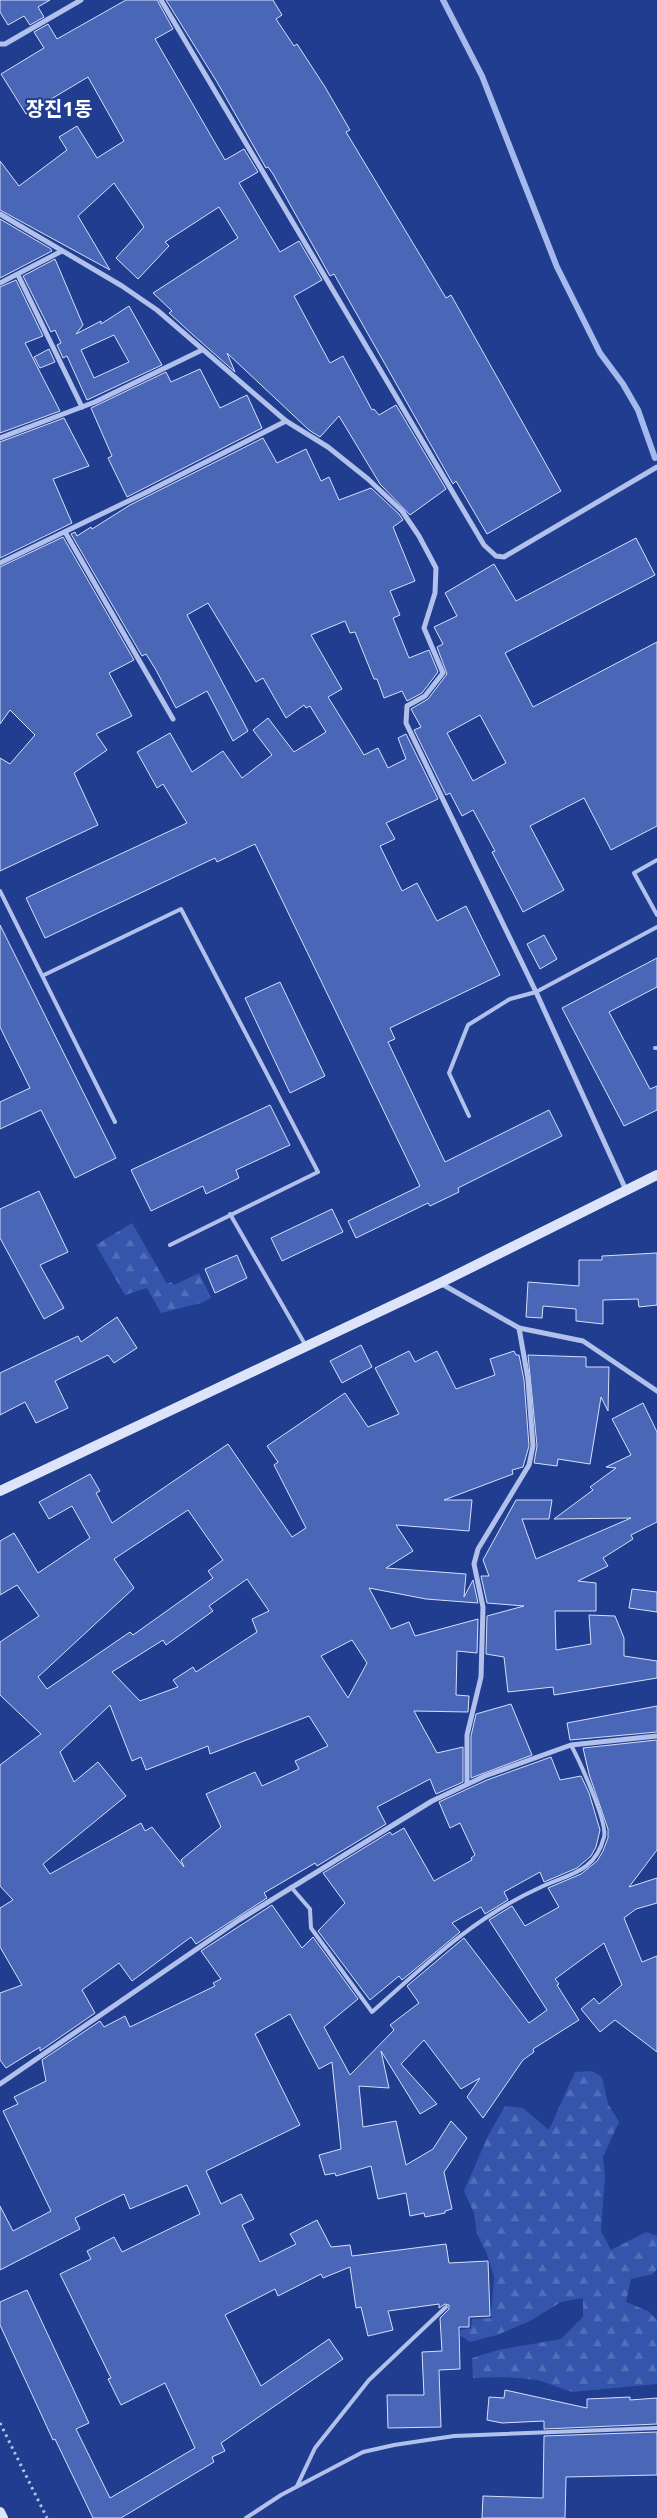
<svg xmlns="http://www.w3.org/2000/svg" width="657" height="2518" font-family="'Noto Sans','Noto Sans KR',sans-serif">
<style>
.forest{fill:url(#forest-firs)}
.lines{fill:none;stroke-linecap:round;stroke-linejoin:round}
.stream{stroke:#a5b9ed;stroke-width:6}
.building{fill:#4a66b6;stroke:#d6dff9;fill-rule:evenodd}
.path{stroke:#b1c1ec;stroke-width:3;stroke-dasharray:2.5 4;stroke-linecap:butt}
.lane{stroke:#b1c1ec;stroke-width:4}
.street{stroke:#b1c1ec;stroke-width:5}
.secondary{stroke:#dde4f9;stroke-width:10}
.labels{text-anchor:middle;stroke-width:4;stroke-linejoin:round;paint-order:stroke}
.quarter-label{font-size:20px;font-weight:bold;fill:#fff;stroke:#213d8f}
</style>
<defs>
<pattern id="forest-firs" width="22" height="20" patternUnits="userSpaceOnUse" patternTransform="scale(1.25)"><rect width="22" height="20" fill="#3555ac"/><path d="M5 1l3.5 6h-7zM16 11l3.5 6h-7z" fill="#536eb8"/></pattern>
</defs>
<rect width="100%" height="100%" fill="#213d8f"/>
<g class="forest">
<path d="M132,1223L167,1284L171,1282L174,1285L199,1273L211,1298L201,1303L161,1313L147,1288L125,1295L96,1245Z"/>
<path d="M592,2071L602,2077L608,2104L619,2122L603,2157L605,2176L601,2231L611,2250L646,2232L657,2236V2269L653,2274L631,2279L626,2302L648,2311L657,2320V2384L572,2392L538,2380L504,2377L473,2378L472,2358L498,2350L561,2339L583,2317V2298L561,2302L530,2321L497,2335L470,2342L460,2335L461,2330L471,2328L472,2319L491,2318L494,2277L487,2254L477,2234L474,2213L464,2191L488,2136L505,2106L523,2108L549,2130L575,2072Z"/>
</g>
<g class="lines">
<path class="stream" d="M443,0L482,76L557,267L600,353L623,384L638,410L655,458"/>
</g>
<g class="building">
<path d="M0,0H50L38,7L44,17L30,25L24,16L8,25L0,12Z"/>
<path d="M126,0H157L173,29L155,39L225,160L244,149L258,172L239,183L280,252L299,241L322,280L294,296L330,363L343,356L372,410L374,409L379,415L396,405L446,489L410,515L380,484L339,416L320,437L309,430L227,353L235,372L192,334L169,313L172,311L153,293L238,238L219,207L165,242L169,246L138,279L116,258L144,227L114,183L78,216L110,270L0,210V161L19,186L67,150L59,137L77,126L97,158L124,141L88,77L26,114L1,74L44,48L34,32L48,24L57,39Z"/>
<path d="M166,0H273L282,15L276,19L294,46L297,44L325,87L350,130L346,132L446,298L451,295L561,491L487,534L456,481L453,484L334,274L330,276L273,174L268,167L266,168L217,82Z"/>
<path d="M0,219L51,249L52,251L0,278Z"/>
<path d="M55,259L83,325L76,334L101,321V324L129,306L162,365L87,400L67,356L63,358L57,345L61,343L55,330L51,332L23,276ZM114,335L129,362L94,378L81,350Z"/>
<path d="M16,280L43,336L25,343L60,411L0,433V287Z"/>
<path d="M49,349L55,362L40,368L34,357Z"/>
<path d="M200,369L220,408L247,395L262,428L127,497L108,458L112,456L91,408L166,372L171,382Z"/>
<path d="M64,418L89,466L53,479L72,523L0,558V442Z"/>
<path d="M263,438L277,463L306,449L321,481L329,477L339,500L371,488L399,514L403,520L393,527L415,581L390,591L400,615L393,618L409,658L429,650L438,672L422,693L407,701L402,691L384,698L377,679H374L355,632L350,633L345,621L311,635L342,689L328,697L364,755L378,748L388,768L406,759L398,738L406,734L438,799L386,823L395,839L380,846L402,891L417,883L437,921L466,906L500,975L390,1028L395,1039L388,1042L445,1162L549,1110L562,1136L458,1188L459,1192L430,1206L428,1203L356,1238L348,1221L420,1186L255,844L217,862L215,858L45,938L26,898L187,823L163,784L157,788L137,752L170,733L192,772L223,751L242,778L272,755L253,730L268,718L294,752L326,732L310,706L306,708L304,705L286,718L263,678L256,682L208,603L187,615L248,731L233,741L207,691L176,708L156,670L146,654L142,656L71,534L75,532L77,536L91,527L92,529L130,505Z"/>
<path d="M63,537L134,660L109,673L132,716L96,734L107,750L74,773L98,825L0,871V758L10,764L35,735L10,710L0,724V567Z"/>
<path d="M636,538L655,575L505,653L533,707L657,642V826L611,850L584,798L530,826L564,890L523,912L492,852L495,851L473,810L462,816L450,793L446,795L414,730L421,727L411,709L428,699L447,674L437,647L443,644L434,627L457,616L445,593L494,564L516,601ZM480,715L506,763L473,781L447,733Z"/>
<path d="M0,925L116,1158L75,1178L41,1110L0,1129V1102L30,1088L0,1027Z"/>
<path d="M544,935L557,959L540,969L527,944Z"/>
<path d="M657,958V987L609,1012L650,1089L657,1086V1110L624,1126L562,1008Z"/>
<path d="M280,982L325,1076L290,1093L245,998Z"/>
<path d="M270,1105L290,1145L236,1170L239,1178L206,1194L203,1186L151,1211L131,1170Z"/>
<path d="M39,1191L68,1252L40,1265L64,1308L44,1319L0,1238V1209Z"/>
<path d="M332,1209L343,1232L282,1261L271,1238Z"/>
<path d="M657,1253V1305L639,1307L638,1299L603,1300V1324L576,1321V1309L543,1306L542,1318L526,1317L528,1282L579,1286V1260H602V1256Z"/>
<path d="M237,1255L247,1278L215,1293L205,1269Z"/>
<path d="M117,1317L137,1348L114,1363L108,1355L55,1381L68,1408L36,1423L25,1402L0,1415V1373L78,1336L81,1342Z"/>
<path d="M361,1345L372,1367L342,1383L330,1361Z"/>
<path d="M409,1351L415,1362L437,1351L456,1389L495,1375L490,1359L514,1351L516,1355H519L524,1380L529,1446L523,1467L512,1470L513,1474L444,1500H472L469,1531L396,1525L413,1551L386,1568L466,1574L464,1597L473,1580L478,1603L426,1599L369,1588L391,1629L409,1622L415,1636L478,1619L477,1653L457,1651L456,1695L469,1696L468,1712L414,1711L437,1753L463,1747V1782L436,1794L430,1779L377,1807L386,1824L317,1866L315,1863L264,1893L267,1898L196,1944L191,1937L132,1981L119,1963L82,1990L95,2013L40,2051V2047L6,2068L0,2060V1993L22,1985L0,1947V1908L13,1900L0,1886V1765L41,1734L0,1695V1642L39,1616L17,1585L0,1595V1541L14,1533L38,1573L90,1538L72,1506L49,1519L39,1502L90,1474L100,1491L96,1493L112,1523L228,1444L292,1537L306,1528L274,1465L278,1462L267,1446L345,1393L368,1427L399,1414L375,1368ZM188,1510L223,1560L208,1571L213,1578L133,1635L130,1632L47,1689L38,1677L134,1588L114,1559ZM247,1579L269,1611L252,1619L257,1632L196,1672L193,1667L173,1680L178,1687L140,1701L112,1672L163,1640L166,1645L213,1611L209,1606ZM352,1640L367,1663L348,1698L321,1656ZM110,1705L132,1761L141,1757L146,1770L208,1746L210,1754L309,1716L328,1746L295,1761L299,1769L262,1786L255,1772L206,1794L221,1827L181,1860L184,1867L152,1827L145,1831L141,1823L50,1874L43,1864L126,1796L98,1762L74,1782L60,1752Z"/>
<path d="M528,1355L586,1357V1367H609L608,1411L601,1397L590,1464L558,1459L557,1466L534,1463L537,1446Z"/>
<path d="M643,1403L657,1432V1522L631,1535L633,1539L603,1558L608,1566L578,1581L596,1583V1611H555L556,1650L591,1644L589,1615L615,1616L624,1638V1656L657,1661V1678L554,1695L553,1687L508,1692L504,1657L486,1654L487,1616L524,1606L487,1603L481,1576H489L483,1560L516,1500H552L549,1519H522L536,1559L631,1518L554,1519L593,1490L590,1487L616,1468L606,1467L631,1455L612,1419Z"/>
<path d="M632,1589L657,1592V1612L629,1608Z"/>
<path d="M511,1704L532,1755L471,1778V1736L476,1714Z"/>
<path d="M657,1706V1732L570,1740L567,1723Z"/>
<path d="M657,1740V1850L629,1887L657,1878V1903L636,1909L624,1918L642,1962L657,1956V2052L615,2020L600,2032L581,2009L594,1998L599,2004L622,1985L604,1943L555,1979L559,1984L557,1985L579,2020L533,2049L534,2052L523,2060L483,2118L467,2097L480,2078L461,2089L424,2040L401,2064L437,2104L420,2114L381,2051L389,2088L359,2086L363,2127L396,2121L406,2165L433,2149L451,2121L467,2138L444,2172L452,2209L445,2211V2213L425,2217L424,2213L410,2216L406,2193L378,2199L371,2166L336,2176L335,2173L325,2175L319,2155L341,2149L332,2062L319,2069L290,2014L255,2034L300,2125L206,2171L221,2204L241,2194L254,2219L242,2225L260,2262L296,2244L290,2234L317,2220L331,2247L350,2245L352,2256L446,2244L449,2263L488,2261L490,2316L469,2317V2327H459L460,2369L439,2370L441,2427L388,2428L387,2395H424L422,2352L442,2351L440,2318L449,2309V2305L445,2304L439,2308V2304L388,2311L393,2330L368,2336L361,2307L356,2308L350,2267L323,2278L321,2274L278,2296L275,2289L225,2315L261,2386L329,2339L343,2359L221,2443L225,2451L212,2457L214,2462L121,2518H93L55,2439L53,2440L0,2325V2302L27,2290L89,2423L76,2429L110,2498L195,2448L165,2383L121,2405L108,2379L111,2378L60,2274L91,2259L87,2251L114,2237L122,2252L200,2214L187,2185L130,2209L124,2194L75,2218L80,2229L0,2270V2206L13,2231L51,2211L3,2111L18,2104L14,2097L46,2081L42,2060L100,2021L104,2027L125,2016L130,2027L215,1986L213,1983L221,1979L201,1951L272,1905L302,1948L313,1937L358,1999L324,2027L350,2075L394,2030L390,2025L419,2003L407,1986L464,1938L529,2023L547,2010L489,1920L512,1906L525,1926L559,1907L548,1888L581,1874L597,1861L603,1851L608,1838V1829L589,1774L583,1748Z"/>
<path d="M551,1757L560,1780L581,1776L589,1793L600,1830L596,1847L591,1856L577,1868L544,1882L540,1872L504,1892L508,1900L485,1914L481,1907L452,1923L460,1932L402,1980L399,1976L370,2000L318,1931L345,1903L323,1873L390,1832L392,1835L404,1828L434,1881L472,1860L471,1858L475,1855L460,1823L450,1828L439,1802L487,1780Z"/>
<path d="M505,2390L587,2408V2399L630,2397V2400L657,2398V2424L544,2429V2421L502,2423L487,2420L489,2397L504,2398Z"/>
<path d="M657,2432V2475L566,2477L565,2518H482L483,2496L543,2498L544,2436Z"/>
</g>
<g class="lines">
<path class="path" d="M0,2423L47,2518"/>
<g class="lane">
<path d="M657,860L634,873L657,915"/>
<path d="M0,891L115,1122"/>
<path d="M44,975L181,909L318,1172L170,1245"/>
<path d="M655,1048H657"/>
<path d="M469,1116L449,1073L468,1025L510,999L536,992L657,927"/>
<path d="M230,1214L306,1346"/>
<path d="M291,1887L310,1909L311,1928L372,2012C425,1965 473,1918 539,1888C568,1874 595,1873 604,1837C608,1823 579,1760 571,1745"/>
<path d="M297,2486L315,2448L369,2380L446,2307"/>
<path d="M246,2518L281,2495L363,2452L394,2445L454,2436L657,2428"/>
</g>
<g class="street">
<path d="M161,0L484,545L496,556L504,557L657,467"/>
<path d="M0,44H5L81,0"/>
<path d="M0,214L122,286L157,310L286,421L328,447L368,479L402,511L419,536L436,568L435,593L424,628L443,673L425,696L407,706L406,723L536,992L626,1190"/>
<path d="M18,275L82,407"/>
<path d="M0,283L62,251"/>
<path d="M0,438L95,402L202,350"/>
<path d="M65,532L173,719"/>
<path d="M0,563L145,493L286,421"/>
<path d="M440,1283L519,1328L583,1341L657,1391"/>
<path d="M467,1784V1735L481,1677L483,1607L474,1564L478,1549L529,1465L533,1446L528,1379L519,1328"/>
<path d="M0,2084L239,1920L432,1801L485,1776L571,1745L657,1736"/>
</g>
<g class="secondary">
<path d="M0,1491L440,1283L657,1175"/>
<path d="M0,2512L3,2518"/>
</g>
</g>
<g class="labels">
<g class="quarter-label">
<text x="59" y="116">장진1동</text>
</g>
</g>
</svg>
